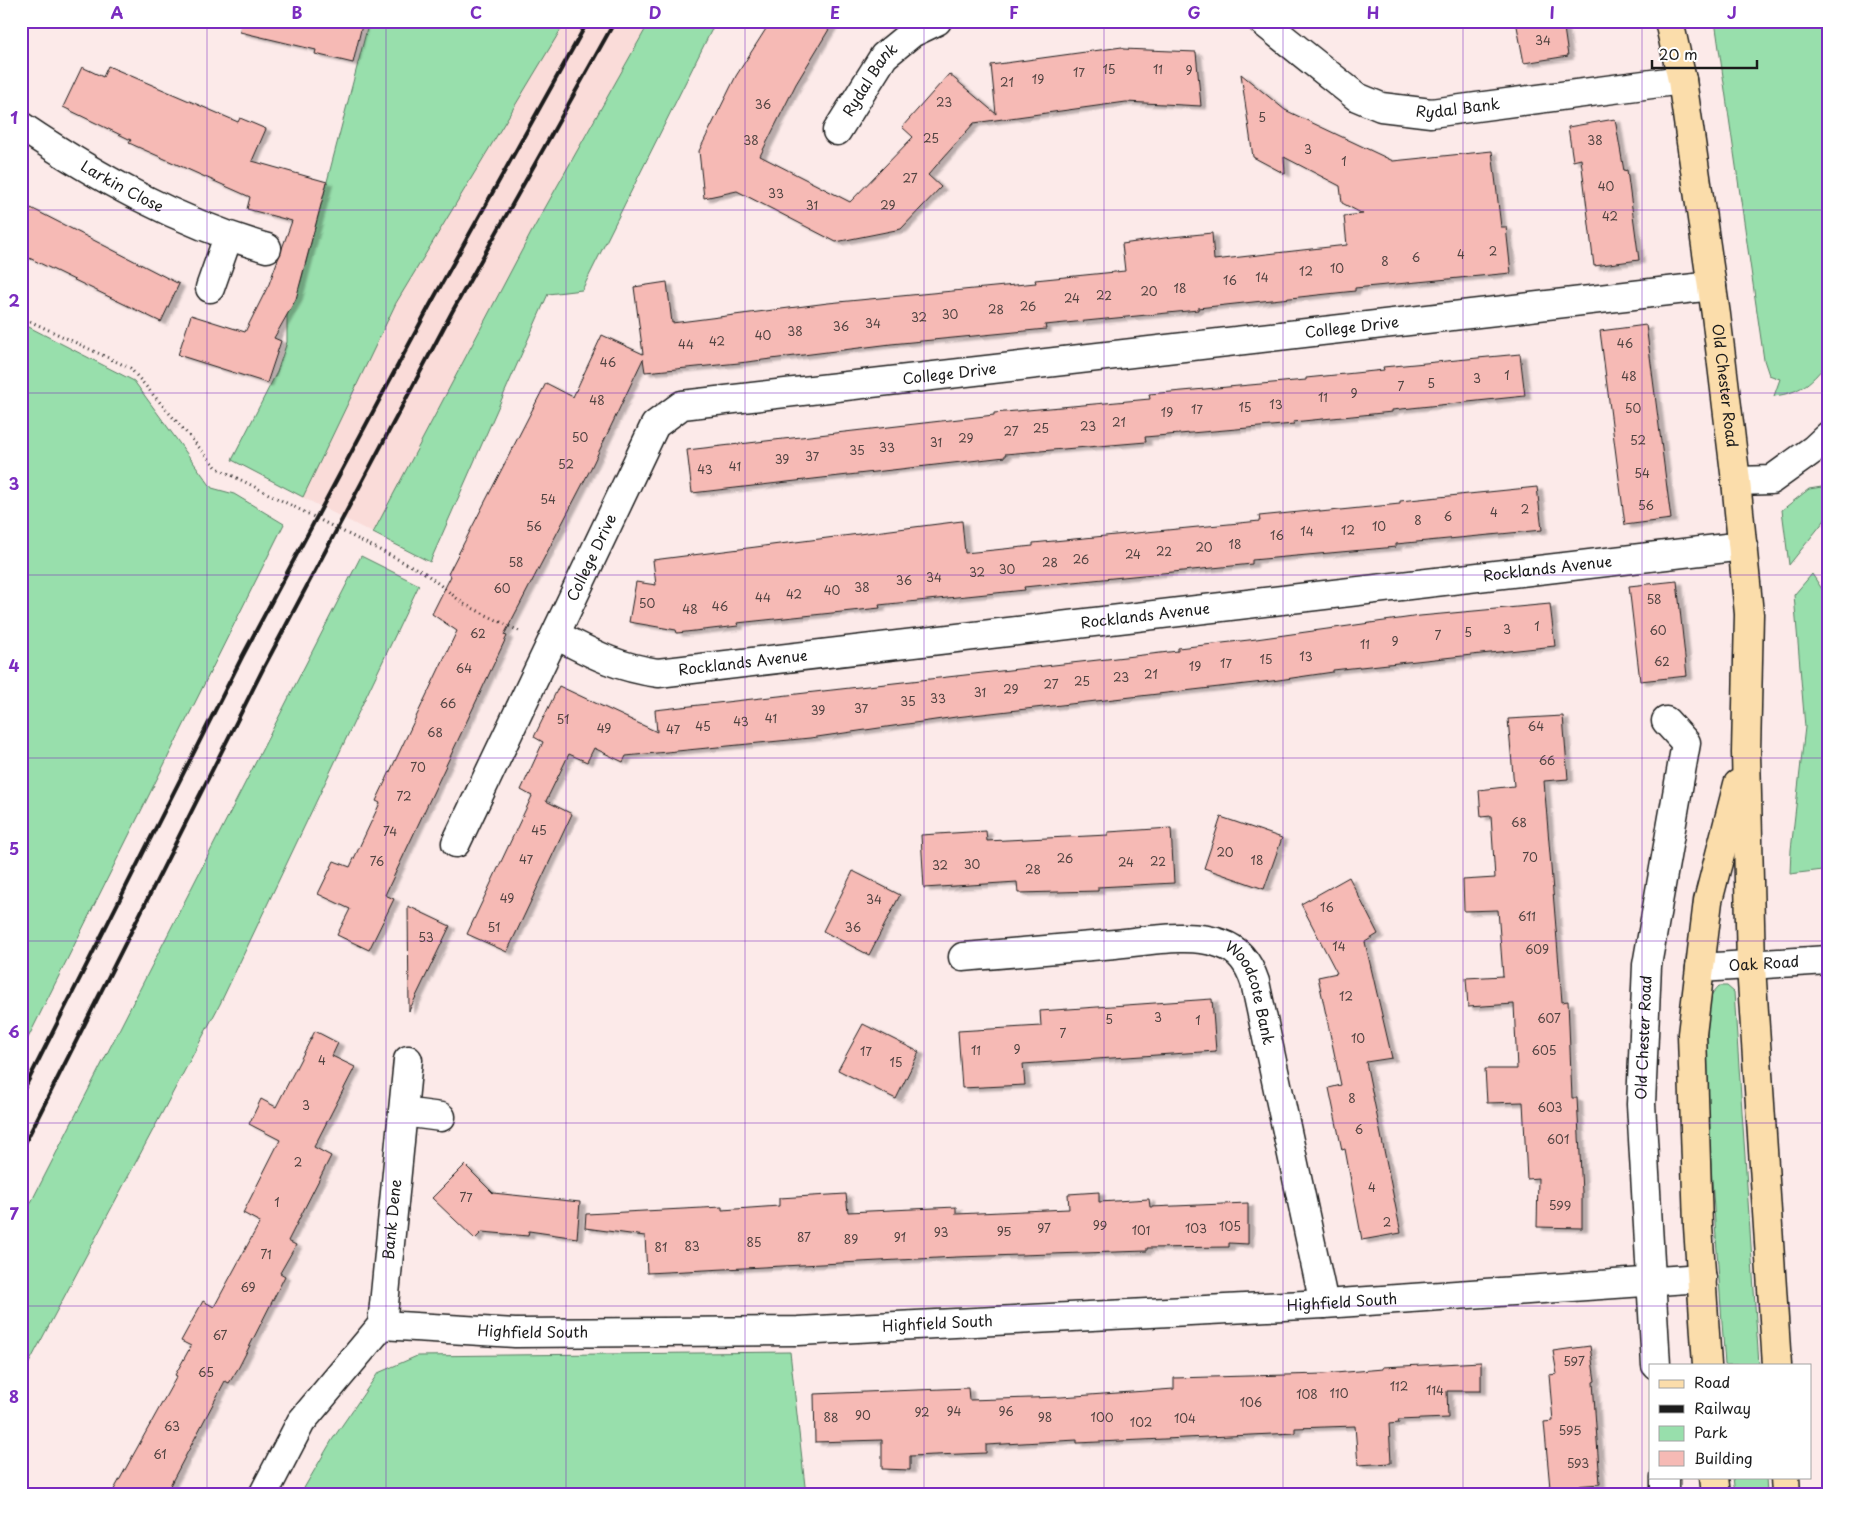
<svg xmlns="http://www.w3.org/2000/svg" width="1849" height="1516" font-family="'Playpen Sans',sans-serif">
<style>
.built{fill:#fadcd9}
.green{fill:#98dfac;stroke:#5a7e64}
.building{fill:#f6bab5;stroke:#1c1c1c;filter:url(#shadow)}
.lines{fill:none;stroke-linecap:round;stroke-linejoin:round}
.minor-casing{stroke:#1c1c1c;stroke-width:31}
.major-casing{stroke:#1c1c1c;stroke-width:31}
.path{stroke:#1c1c1c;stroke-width:3;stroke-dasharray:1 4;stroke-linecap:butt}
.minor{stroke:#fff;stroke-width:28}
.major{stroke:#fbddab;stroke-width:28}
.rail{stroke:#1c1c1c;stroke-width:4}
.path-bridge{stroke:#1c1c1c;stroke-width:3;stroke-dasharray:1 4;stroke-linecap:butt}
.grid{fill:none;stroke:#7b2cbf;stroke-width:1;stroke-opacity:0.55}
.labels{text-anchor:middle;stroke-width:5;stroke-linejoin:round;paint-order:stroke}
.number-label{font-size:12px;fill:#524442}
.street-label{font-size:15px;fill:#1c1c1c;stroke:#fff}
.neatline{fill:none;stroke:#7b2cbf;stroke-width:2}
.grid-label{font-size:16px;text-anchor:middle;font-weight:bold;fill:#7b2cbf}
</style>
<defs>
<filter id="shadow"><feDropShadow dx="5.5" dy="3" stdDeviation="1" flood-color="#0004"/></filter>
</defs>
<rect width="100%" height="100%" fill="#fceae9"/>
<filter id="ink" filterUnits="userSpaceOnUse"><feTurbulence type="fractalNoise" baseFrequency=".02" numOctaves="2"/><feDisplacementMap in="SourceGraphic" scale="10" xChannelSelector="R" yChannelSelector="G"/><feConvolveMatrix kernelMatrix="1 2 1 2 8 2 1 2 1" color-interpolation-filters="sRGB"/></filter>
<g filter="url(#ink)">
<path class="built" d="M525,21H716L582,290L548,294L430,562L292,492L350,378Z"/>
<g class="green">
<path d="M369,21H566L396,303L303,497L232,460L277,372L287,342V315L301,281Z"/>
<path d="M650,21H716L582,290L548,294L430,562L373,533L531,233Z"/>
<path d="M1715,21H1828V361C1813,382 1800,393 1774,396L1780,379L1769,375L1764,360Z"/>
<path d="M21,323L134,381L212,488L234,494L284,524L21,1052Z"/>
<path d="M1828,486V516L1789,565L1782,510L1809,489Z"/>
<path d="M361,556L419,585L220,1004L21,1378V1222Z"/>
<path d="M1812,574L1826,595L1828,613V867L1823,870L1790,874L1791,850L1805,727L1794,595Z"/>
<path d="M1719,986H1727L1734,992L1759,1365H1725L1705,1080L1709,997Z"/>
<path d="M790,1352L806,1495H300L332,1440L378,1373L417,1356Z"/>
<path d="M1733,1477H1766L1767,1495H1735Z"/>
</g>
<g class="building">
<path d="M241,21H363L353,63L315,54L316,50L240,32Z"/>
<path d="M771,21H834L796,84L760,156L850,202L913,137L902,127L949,74L996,114L991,65L1122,47L1123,49L1196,52L1201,106L1126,102L974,123L928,175L941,187L901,229L836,242L737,191L704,198L699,151L736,76Z"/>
<path d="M1516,21H1563L1568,56L1524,63Z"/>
<path d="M108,66L238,122L240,118L266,129L252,161L327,182L296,299L274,338L281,341L267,383L178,355L191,315L245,332L269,284L292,221L247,209L250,197L129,143L131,140L63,107L82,67L103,77Z"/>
<path d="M1241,74L1285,110L1393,161L1492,151L1501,227H1506L1511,273L1355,288V291L1198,308V310L1045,325L1046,329L891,344L739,363L645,372L643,359L591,468L504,635L507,636L385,895L394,899L369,950L337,935L350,909L318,894L334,861L350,867L380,803L376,801L457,631L432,614L451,576L448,574L546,383L573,397L602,335L643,354L634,287L667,282L672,323L828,303L1036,283L1035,280L1125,271L1122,244L1172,237L1212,233L1214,260L1347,245L1344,216L1363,214L1342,203L1340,186L1284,157L1285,174L1253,157Z"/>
<path d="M1615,119L1624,171L1627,170L1639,260L1594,266L1581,159L1573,161L1568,127Z"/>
<path d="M31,208L179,284L161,322L21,254V228Z"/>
<path d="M1646,325L1671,519L1625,525L1600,331Z"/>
<path d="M1520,354L1525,396L1392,410V412L1293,422L1294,424L1145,437L1146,442L1005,454V457L692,493L687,450L994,415V413L1150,399L1149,394L1306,380V378L1384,370L1383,367Z"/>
<path d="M1537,487L1542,530L1396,544V547L1252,560V564L1024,587L1025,590L879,605L880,608L737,623L738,626L677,633L676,630L629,622L636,582L656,585L653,560L962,521L965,553L1033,546V543L1260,521L1259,516L1320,510V512L1400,504V501Z"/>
<path d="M1677,581L1687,676L1640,681L1629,586Z"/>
<path d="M1550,604L1555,646L1333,670V672L1272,681L956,717L810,738L626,756L623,762L594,748L587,762L569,754L546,801L572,814L507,952L467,934L532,796L521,790L543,742L534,737L559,686L657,732L655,710L1178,651V648L1249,640L1420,616Z"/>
<path d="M1563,716L1568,779L1544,781L1562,1002L1568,1001L1572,1098H1577L1582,1192V1228L1537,1227L1538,1178L1527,1179L1523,1102L1487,1103L1485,1069H1517L1514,1004L1468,1007L1466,978L1503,976L1498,910L1464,911L1463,880L1495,878L1491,816L1481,817L1479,790L1514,786L1508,719Z"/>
<path d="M1221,817L1282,838L1264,889L1204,868Z"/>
<path d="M1171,828L1174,883L1098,887V891L1018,893L1017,882L924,888L921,835L986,831L987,841L1108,835V832Z"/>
<path d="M853,871L900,895L869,955L823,931Z"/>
<path d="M1349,877L1378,934L1365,942L1392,1058L1366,1062L1401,1233L1362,1240L1345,1149L1342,1150L1329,1088L1341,1085L1318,977L1337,973L1301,904Z"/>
<path d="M408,906L450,926L409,1011Z"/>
<path d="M1212,999L1216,1051L1023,1064L1025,1085L962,1088L958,1031L1041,1026L1040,1011Z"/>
<path d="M863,1024L919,1052L896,1099L838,1070Z"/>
<path d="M315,1031L338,1043L332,1056L355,1067L314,1147L331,1156L288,1241L296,1245L280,1273L285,1276L239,1367L229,1383L225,1381L165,1495H111L177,1376L175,1375L191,1346L181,1341L203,1301L214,1307L260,1222L243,1213L280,1140L249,1124L261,1099L276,1107Z"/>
<path d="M465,1165L493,1193L580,1202L577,1238L529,1231L528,1236L482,1232L475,1239L432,1198Z"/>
<path d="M1099,1192V1202L1149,1199L1150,1207L1248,1203V1244L1229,1243V1247L1147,1248V1251L957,1257L647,1273L645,1236L585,1228L586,1214L722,1207V1210L779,1206V1198L846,1194L848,1212L956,1207V1214L1069,1209L1068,1194Z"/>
<path d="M1590,1346L1595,1381L1593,1382L1600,1484L1550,1488L1544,1422L1553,1421L1549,1375L1557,1374L1553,1351Z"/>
<path d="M1481,1362V1391H1447L1448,1418L1398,1420L1399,1423L1389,1424L1391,1463L1358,1465L1355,1426L1295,1428V1433L1164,1439L1077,1443V1440L986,1445V1453L910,1456V1470L882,1469V1440L815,1442L814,1394L968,1388L969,1400L1061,1397L1174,1389V1378L1323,1374L1383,1369V1367Z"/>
</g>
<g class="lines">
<defs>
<g id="minor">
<path id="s1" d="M1262,21L1357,97L1381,107L1431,113L1682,80"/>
<path id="s2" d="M21,126C98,178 177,222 267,248"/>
<path id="s3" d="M837,131L884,56L912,33L937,21"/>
<path d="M210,288L228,237"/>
<path d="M1736,481L1771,480L1814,449L1828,436"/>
<path id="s4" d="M556,635C593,654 616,667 658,673L1743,546"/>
<path id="s5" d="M456,843L655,425L682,405L1712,286"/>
<path id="s6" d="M963,957C1014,953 1065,948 1115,944C1147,941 1192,932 1222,944C1240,950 1249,964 1255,982L1324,1304"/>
<path id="s7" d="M1700,968L1828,960"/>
<path d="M403,1112L441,1117"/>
<path id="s8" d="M382,1325L515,1333L798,1331L1324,1304L1702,1278"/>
<path id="s9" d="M382,1325L408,1060"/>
<path id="s10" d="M1656,1365L1641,1104L1647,965L1686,743L1666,721"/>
<path d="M1665,1477V1495"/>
<path d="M263,1495L301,1422L382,1325"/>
</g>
<g id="major">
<path id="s11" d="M1669,21L1682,80L1716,315L1736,481L1749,614L1746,753L1751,966L1777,1365"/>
<path d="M1707,1365L1698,1226L1692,1034L1708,901L1738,784"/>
<path d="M1714,1477L1716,1495"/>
<path d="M1785,1477L1786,1495"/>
</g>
</defs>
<use href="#minor" class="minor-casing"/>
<use href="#major" class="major-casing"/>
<g class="path">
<path d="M21,317L130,368L217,468L241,480"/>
<path d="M425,573L464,604L521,632"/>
</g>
<use href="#minor" class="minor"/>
<use href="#major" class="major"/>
<g class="rail">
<path d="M21,1095L242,657L430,305L588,21"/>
<path d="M21,1151L264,667L452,312L615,21"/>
</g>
<path class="path-bridge" d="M241,480L425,573"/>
</g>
</g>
<path class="grid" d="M207,21V1495M386,21V1495M566,21V1495M745,21V1495M924,21V1495M1104,21V1495M1283,21V1495M1463,21V1495M1642,21V1495M21,210H1828M21,393H1828M21,575H1828M21,758H1828M21,941H1828M21,1123H1828M21,1306H1828"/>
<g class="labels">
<g class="number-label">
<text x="1543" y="45">34</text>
<text x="1109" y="74">15</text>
<text x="1158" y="74">11</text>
<text x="1189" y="75">9</text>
<text x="1079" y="77">17</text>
<text x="1038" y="84">19</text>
<text x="1007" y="87">21</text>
<text x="944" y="107">23</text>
<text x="763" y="109">36</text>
<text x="1262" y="122">5</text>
<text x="931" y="143">25</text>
<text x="751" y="145">38</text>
<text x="1595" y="145">38</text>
<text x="1308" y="154">3</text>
<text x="1344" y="166">1</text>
<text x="910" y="183">27</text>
<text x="1606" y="191">40</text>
<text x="776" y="198">33</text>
<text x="812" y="210">31</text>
<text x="888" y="210">29</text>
<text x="1610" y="221">42</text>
<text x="1493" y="256">2</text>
<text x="1461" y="259">4</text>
<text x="1416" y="262">6</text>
<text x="1385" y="266">8</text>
<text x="1337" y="273">10</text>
<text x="1306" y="276">12</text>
<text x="1262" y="282">14</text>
<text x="1230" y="285">16</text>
<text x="1180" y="293">18</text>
<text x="1149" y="296">20</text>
<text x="1104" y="300">22</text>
<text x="1072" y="303">24</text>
<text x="1028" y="311">26</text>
<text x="996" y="314">28</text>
<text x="950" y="319">30</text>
<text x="919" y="322">32</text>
<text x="873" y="328">34</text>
<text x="841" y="331">36</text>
<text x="795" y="336">38</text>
<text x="763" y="340">40</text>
<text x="717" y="346">42</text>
<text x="1625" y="348">46</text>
<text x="686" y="349">44</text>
<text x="608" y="367">46</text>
<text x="1507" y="380">1</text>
<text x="1629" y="381">48</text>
<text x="1477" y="383">3</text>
<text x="1431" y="388">5</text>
<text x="1401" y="391">7</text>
<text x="1354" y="398">9</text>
<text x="1323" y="402">11</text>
<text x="597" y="405">48</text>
<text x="1276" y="409">13</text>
<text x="1245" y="412">15</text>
<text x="1633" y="413">50</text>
<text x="1197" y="414">17</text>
<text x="1167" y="417">19</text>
<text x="1119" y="427">21</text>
<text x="1088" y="431">23</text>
<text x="1041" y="433">25</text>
<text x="1011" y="436">27</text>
<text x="580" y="442">50</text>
<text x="966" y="443">29</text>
<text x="1638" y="445">52</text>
<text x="936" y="447">31</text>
<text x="887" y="452">33</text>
<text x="857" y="455">35</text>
<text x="812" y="461">37</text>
<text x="782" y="464">39</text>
<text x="566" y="469">52</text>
<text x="735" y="471">41</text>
<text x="705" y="474">43</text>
<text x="1642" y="478">54</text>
<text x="548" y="504">54</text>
<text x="1646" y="510">56</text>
<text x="1525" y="514">2</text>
<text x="1494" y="517">4</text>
<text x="1448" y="521">6</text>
<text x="1418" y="525">8</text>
<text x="534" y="531">56</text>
<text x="1379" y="531">10</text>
<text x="1348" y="535">12</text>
<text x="1307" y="536">14</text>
<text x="1277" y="540">16</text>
<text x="1235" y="549">18</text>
<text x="1204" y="552">20</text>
<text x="1164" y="556">22</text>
<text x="1133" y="559">24</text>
<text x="1081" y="564">26</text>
<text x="516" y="567">58</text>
<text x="1050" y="567">28</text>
<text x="1007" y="574">30</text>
<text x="977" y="577">32</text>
<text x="934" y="582">34</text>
<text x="904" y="585">36</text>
<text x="862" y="592">38</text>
<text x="502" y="593">60</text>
<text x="832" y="595">40</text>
<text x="794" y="599">42</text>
<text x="763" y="602">44</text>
<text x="1654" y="604">58</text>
<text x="647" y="608">50</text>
<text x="720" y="611">46</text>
<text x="690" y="614">48</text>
<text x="1537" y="631">1</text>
<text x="1507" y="634">3</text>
<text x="1658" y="635">60</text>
<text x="1468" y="637">5</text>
<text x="478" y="638">62</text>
<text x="1438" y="640">7</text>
<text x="1395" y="646">9</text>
<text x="1365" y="649">11</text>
<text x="1306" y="661">13</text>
<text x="1266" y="664">15</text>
<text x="1662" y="666">62</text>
<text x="1226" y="668">17</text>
<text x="1195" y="671">19</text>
<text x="464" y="673">64</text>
<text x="1151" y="679">21</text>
<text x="1121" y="682">23</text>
<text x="1082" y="686">25</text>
<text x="1051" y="689">27</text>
<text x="1011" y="694">29</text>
<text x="980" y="697">31</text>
<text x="938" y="703">33</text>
<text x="908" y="706">35</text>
<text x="448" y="708">66</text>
<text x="861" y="713">37</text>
<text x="818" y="715">39</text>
<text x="771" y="723">41</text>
<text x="563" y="724">51</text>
<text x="741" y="726">43</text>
<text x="703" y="731">45</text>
<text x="1536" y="731">64</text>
<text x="604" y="733">49</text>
<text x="673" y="734">47</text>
<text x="435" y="737">68</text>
<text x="1547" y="765">66</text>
<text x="418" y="772">70</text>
<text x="404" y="801">72</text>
<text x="1519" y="827">68</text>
<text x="539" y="835">45</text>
<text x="390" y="836">74</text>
<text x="1225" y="857">20</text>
<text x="1530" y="862">70</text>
<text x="1065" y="863">26</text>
<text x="526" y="864">47</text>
<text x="1257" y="865">18</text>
<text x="377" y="866">76</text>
<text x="1158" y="866">22</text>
<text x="1126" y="867">24</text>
<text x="972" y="869">30</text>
<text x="940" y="870">32</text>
<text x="1033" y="874">28</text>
<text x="507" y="903">49</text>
<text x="874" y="904">34</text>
<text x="1327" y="912">16</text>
<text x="1527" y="921">611</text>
<text x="494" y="932">51</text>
<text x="853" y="932">36</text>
<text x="426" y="942">53</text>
<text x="1339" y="951">14</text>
<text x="1537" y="954">609</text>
<text x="1346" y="1001">12</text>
<text x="1158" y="1022">3</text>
<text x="1549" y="1023">607</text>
<text x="1109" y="1024">5</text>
<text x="1198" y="1025">1</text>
<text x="1063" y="1038">7</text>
<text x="1358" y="1043">10</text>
<text x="1017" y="1054">9</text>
<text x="976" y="1055">11</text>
<text x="1544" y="1055">605</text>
<text x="866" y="1056">17</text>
<text x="322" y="1065">4</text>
<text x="896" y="1067">15</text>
<text x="1352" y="1103">8</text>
<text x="306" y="1110">3</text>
<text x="1550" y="1112">603</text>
<text x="1359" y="1134">6</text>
<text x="1558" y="1144">601</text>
<text x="298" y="1167">2</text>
<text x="1372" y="1192">4</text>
<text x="466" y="1202">77</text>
<text x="277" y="1207">1</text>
<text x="1560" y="1210">599</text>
<text x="1387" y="1227">2</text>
<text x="1100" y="1230">99</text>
<text x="1230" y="1231">105</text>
<text x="1044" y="1233">97</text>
<text x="1196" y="1233">103</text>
<text x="1141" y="1235">101</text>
<text x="1004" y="1236">95</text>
<text x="941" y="1237">93</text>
<text x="804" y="1242">87</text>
<text x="900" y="1242">91</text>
<text x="851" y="1244">89</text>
<text x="754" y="1247">85</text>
<text x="692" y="1251">83</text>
<text x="661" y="1252">81</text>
<text x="266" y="1259">71</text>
<text x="248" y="1292">69</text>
<text x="220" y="1340">67</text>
<text x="1574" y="1366">597</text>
<text x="206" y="1377">65</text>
<text x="1399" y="1391">112</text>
<text x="1435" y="1395">114</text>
<text x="1339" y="1398">110</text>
<text x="1307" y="1399">108</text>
<text x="1251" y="1407">106</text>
<text x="954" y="1416">94</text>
<text x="1006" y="1416">96</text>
<text x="922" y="1417">92</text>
<text x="863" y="1420">90</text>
<text x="831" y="1422">88</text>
<text x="1045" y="1422">98</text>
<text x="1102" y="1422">100</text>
<text x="1185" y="1423">104</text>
<text x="1141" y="1427">102</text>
<text x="172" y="1431">63</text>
<text x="1570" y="1435">595</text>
<text x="160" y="1459">61</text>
<text x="1578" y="1468">593</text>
</g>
<g class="street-label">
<text dy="5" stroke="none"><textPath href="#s3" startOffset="61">Rydal Bank</textPath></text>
<text dy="5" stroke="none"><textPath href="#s1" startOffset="225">Rydal Bank</textPath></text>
<text dy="5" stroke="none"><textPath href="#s2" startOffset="118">Larkin Close</textPath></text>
<text dy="5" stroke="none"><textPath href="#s5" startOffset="1171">College Drive</textPath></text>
<text dy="5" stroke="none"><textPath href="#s5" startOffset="766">College Drive</textPath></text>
<text dy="5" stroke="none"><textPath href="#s11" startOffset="369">Old Chester Road</textPath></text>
<text dy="5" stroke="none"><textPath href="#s5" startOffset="316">College Drive</textPath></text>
<text dy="5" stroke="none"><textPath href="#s4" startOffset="1005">Rocklands Avenue</textPath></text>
<text dy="5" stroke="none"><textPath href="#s4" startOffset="600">Rocklands Avenue</textPath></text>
<text dy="5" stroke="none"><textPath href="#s4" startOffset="195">Rocklands Avenue</textPath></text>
<text dy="5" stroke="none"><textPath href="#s7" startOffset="64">Oak Road</textPath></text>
<text dy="5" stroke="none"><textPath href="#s6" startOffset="321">Woodcote Bank</textPath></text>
<text dy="5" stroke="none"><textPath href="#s10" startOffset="328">Old Chester Road</textPath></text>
<text dy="5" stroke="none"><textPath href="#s9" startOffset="106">Bank Dene</textPath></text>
<text dy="5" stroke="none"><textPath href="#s8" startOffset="961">Highfield South</textPath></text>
<text dy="5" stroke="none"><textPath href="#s8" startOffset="556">Highfield South</textPath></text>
<text dy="5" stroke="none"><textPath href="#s8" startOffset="151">Highfield South</textPath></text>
</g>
</g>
<rect width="1849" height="1516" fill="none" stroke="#fff" stroke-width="55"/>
<rect x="1649" y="1364" width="162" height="115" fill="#ffffff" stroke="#a4a4a4"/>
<rect x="1659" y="1380" width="25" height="8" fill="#fbddab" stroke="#a4a4a4"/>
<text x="1694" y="1388" font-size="15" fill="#1c1c1c">Road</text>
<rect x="1659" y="1405" width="25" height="8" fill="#1c1c1c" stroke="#a4a4a4"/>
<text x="1694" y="1414" font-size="15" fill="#1c1c1c">Railway</text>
<rect x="1659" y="1426" width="25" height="15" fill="#98dfac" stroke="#a4a4a4"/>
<text x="1694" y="1438" font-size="15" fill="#1c1c1c">Park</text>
<rect x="1659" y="1451" width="25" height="15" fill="#f6bab5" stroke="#a4a4a4"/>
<text x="1694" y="1464" font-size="15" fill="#1c1c1c">Building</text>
<path d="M1652 60v8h105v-8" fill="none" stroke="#1c1c1c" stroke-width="2.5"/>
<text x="1659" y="60" font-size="15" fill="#1c1c1c" stroke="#ffffff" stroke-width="4" paint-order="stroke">20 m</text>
<rect x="28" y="28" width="1794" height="1460" class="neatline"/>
<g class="grid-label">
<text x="117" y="19">A</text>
<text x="297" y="19">B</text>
<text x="476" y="19">C</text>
<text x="655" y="19">D</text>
<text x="835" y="19">E</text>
<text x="1014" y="19">F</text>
<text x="1194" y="19">G</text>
<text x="1373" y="19">H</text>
<text x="1552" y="19">I</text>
<text x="1732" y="19">J</text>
<text x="14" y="124">1</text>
<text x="14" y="307">2</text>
<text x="14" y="490">3</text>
<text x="14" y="672">4</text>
<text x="14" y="855">5</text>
<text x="14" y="1038">6</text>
<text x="14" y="1220">7</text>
<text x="14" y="1403">8</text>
</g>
</svg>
